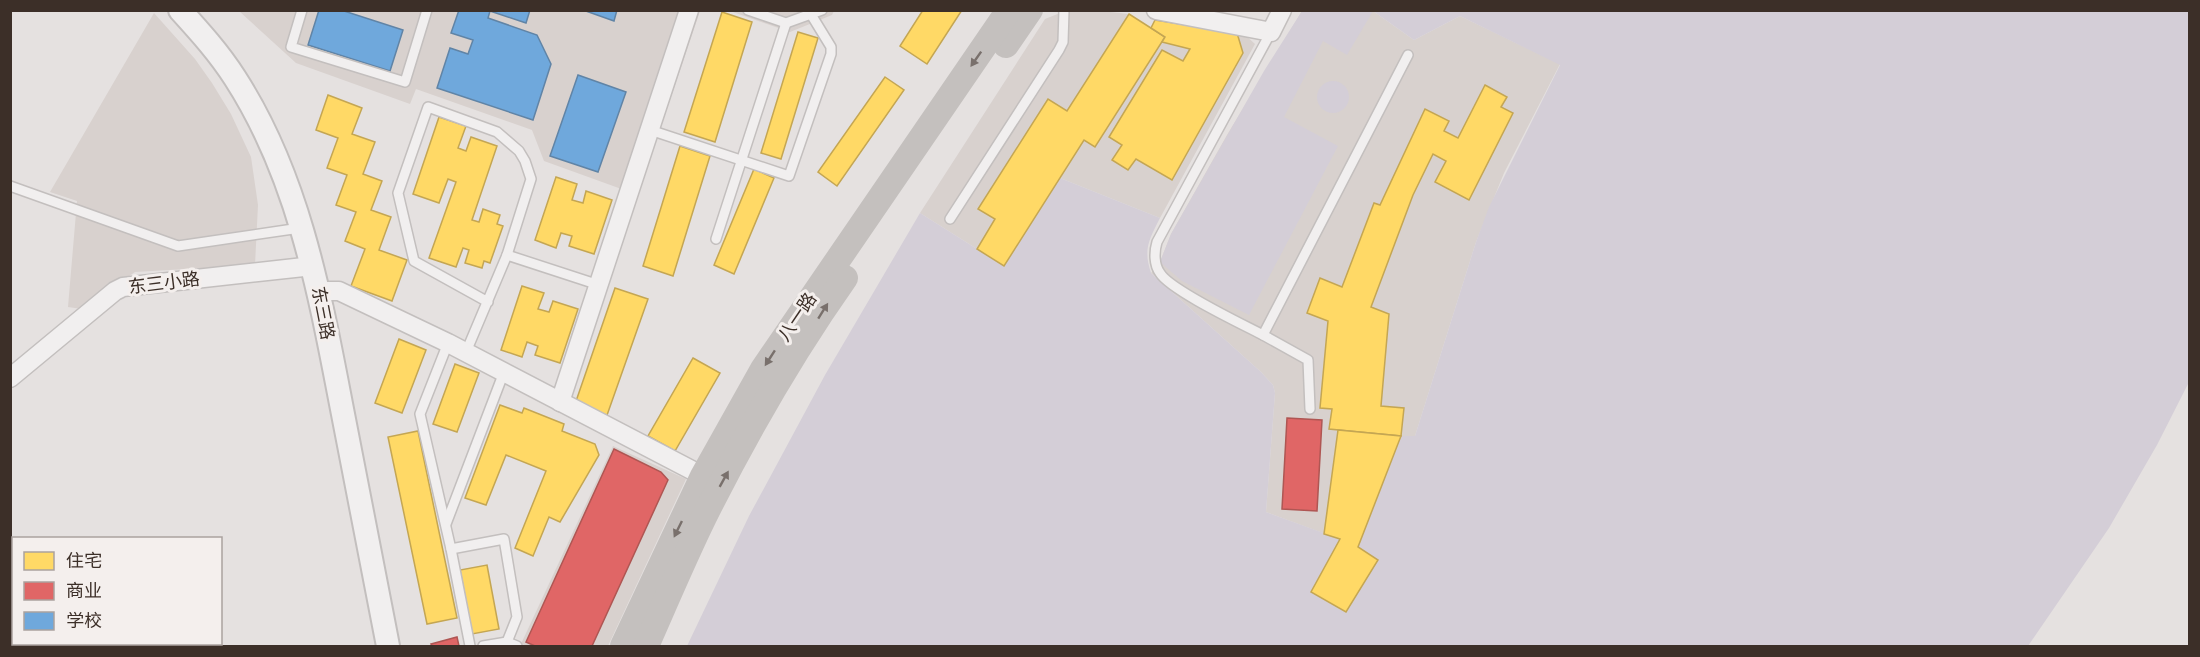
<svg xmlns="http://www.w3.org/2000/svg" width="2200" height="657" font-family="'Asap Condensed','Noto Sans SC',sans-serif">
<style>
.built{fill:#d8d1ce}
.green{fill:#d4ced7}
.homes{fill:#ffd966;stroke:#c4a653;stroke-width:1.5}
.shops{fill:#e06666;stroke:#af5653;stroke-width:1.5}
.schools{fill:#6fa8dc;stroke:#6084a6;stroke-width:1.5}
.lines{fill:none;stroke-linecap:round;stroke-linejoin:round}
.service-casing{stroke:#c3bfbe;stroke-width:12}
.minor-casing{stroke:#c3bfbe;stroke-width:21}
.tertiary-casing{stroke:#c3bfbe;stroke-width:26}
.service{stroke:#f1efef;stroke-width:9}
.minor{stroke:#f1efef;stroke-width:18}
.tertiary{stroke:#f1efef;stroke-width:22}
.secondary{stroke:#c4c0be;stroke-width:26}
.oneway{fill:#79706c}
.labels{text-anchor:middle;stroke-width:6;stroke-linejoin:round;paint-order:stroke}
.street-label{font-size:18px;fill:#3c2f28;stroke:#f4efed}
</style>
<rect width="100%" height="100%" fill="#e5e1e0"/>
<g class="built">
<path d="M239,11H700L638,195L544,161L532,130L416,89L410,104L296,63Z"/>
<path d="M730,11H834L832,15L790,32Z"/>
<path d="M1065,11H1101L1129,14L1150,28L1155,20L1237,33L1244,34L1255,44L1160,218L1060,178L1004,266L920,213L1045,19Z"/>
<path d="M1302,11H1373L1414,40L1460,16L1560,64L1504,173L1476,242L1415,436L1358,547L1378,560L1346,612L1311,592L1339,539L1266,512L1275,393L1273,385L1261,372L1151,273L1160,262L1171,234L1227,135Z"/>
<path d="M154,13L195,59L212,83L231,114L251,157L258,205L255,265L135,272L82,309L68,307L77,201L50,192Z"/>
<path d="M613,446L686,479L608,646H527L521,644Z"/>
</g>
<g class="green">
<path d="M1302,11H1373L1347,55L1323,41L1284,117L1338,146L1249,315L1182,281L1160,262L1171,234L1264,71Z"/>
<path d="M1373,11H2189V382L2157,445L2109,528L2028,646H687L749,516L825,375L920,213L1004,266L1060,178L1160,218C1149,240 1143,249 1151,273L1261,372L1273,385L1275,393L1266,512L1340,539L1311,592L1346,612L1378,560L1358,547L1401,436H1415L1476,242L1489,207L1560,65L1460,16L1414,40Z"/>
<circle cx="1333" cy="97" r="16"/>
</g>
<g class="homes">
<path d="M923,10H962L927,64L900,46Z"/>
<path d="M722,12L752,22L715,142L684,132Z"/>
<path d="M1129,14L1165,37L1095,147L1084,140L1004,266L977,249L995,219L978,209L1048,99L1067,111Z"/>
<path d="M1155,20L1237,33L1243,53L1172,180L1136,159L1128,170L1112,160L1122,145L1109,137L1162,50L1183,61L1190,49L1162,42L1165,37L1151,28Z"/>
<path d="M798,32L818,38L781,159L761,153Z"/>
<path d="M885,77L904,90L837,186L818,172Z"/>
<path d="M1485,85L1507,97L1501,107L1513,113L1469,200L1435,182L1446,161L1433,154L1413,195L1371,307L1389,314L1381,406L1404,408L1401,436L1329,429L1332,409L1320,408L1328,321L1307,313L1320,278L1342,287L1374,203L1380,205L1425,109L1449,121L1444,131L1458,138Z"/>
<path d="M328,95L362,108L352,134L375,142L363,174L382,181L371,210L391,217L379,250L407,260L392,301L351,286L365,249L345,241L356,212L336,205L347,175L327,168L338,138L316,130Z"/>
<path d="M439,117L466,126L458,148L466,151L471,137L497,146L472,220L479,222L483,209L500,215L497,224L503,226L490,263L484,261L482,268L465,263L469,250L463,248L456,267L429,258L456,182L448,179L439,203L413,194Z"/>
<path d="M680,146L710,156L673,276L643,266Z"/>
<path d="M754,169L774,178L734,274L714,265Z"/>
<path d="M556,177L577,184L572,200L583,203L586,191L612,200L594,254L569,246L572,236L561,233L556,248L535,240Z"/>
<path d="M522,286L544,293L538,309L549,312L553,301L578,309L560,363L535,355L538,346L527,342L522,357L501,350Z"/>
<path d="M615,288L648,299L606,418L574,407Z"/>
<path d="M399,339L426,350L402,413L375,403Z"/>
<path d="M693,358L720,373L675,451L648,436Z"/>
<path d="M455,364L479,373L457,432L433,424Z"/>
<path d="M500,405L522,413L524,408L564,424L562,431L595,444L599,455L560,522L549,517L533,556L515,548L546,471L506,455L486,505L465,498Z"/>
<path d="M1338,430L1401,436L1358,547L1378,560L1346,612L1311,592L1340,539L1324,534Z"/>
<path d="M418,431L457,618L427,624L388,437Z"/>
<path d="M487,565L499,629L472,634L460,570Z"/>
</g>
<g class="shops">
<path d="M1287,418L1322,420L1317,511L1282,509Z"/>
<path d="M614,449L661,472L668,480L592,646H535L526,642Z"/>
<path d="M457,637L459,646H432L431,644Z"/>
</g>
<g class="schools">
<path d="M319,10H341L403,30L390,71L308,45Z"/>
<path d="M459,10H530L526,23L490,11L488,18L537,35L551,64L533,120L437,88L450,48L468,54L473,40L451,33Z"/>
<path d="M583,10H617L614,21Z"/>
<path d="M578,75L626,92L598,172L550,156Z"/>
</g>
<g class="lines">
<defs>
<g id="service">
<path d="M302,10L291,47L405,82L427,10"/>
<path d="M748,10L786,23L822,10"/>
<path d="M1271,32L1157,242C1154,252 1154,265 1160,273C1170,290 1242,324 1263,335L1408,55"/>
<path d="M650,130L789,176L831,54V47L812,16"/>
<path d="M10,186L178,246L300,228"/>
<path d="M950,219L1059,50L1063,42L1064,10"/>
<path d="M716,239L786,23"/>
<path d="M507,255L599,285"/>
<path d="M1263,335L1308,360L1310,409"/>
<path d="M448,343L420,414L451,549L470,646"/>
<path d="M466,352L507,255L531,179L525,161L519,151L497,132L428,107L398,193L414,261L488,302"/>
<path d="M446,524L504,372"/>
<path d="M451,549L504,539L517,617L507,642"/>
<path d="M483,646L507,642L517,646"/>
</g>
<g id="minor">
<path d="M1156,10L1271,32L1282,10"/>
<path d="M319,291H339L448,343L703,476"/>
<path d="M10,378L115,291L123,287L313,266"/>
<path d="M560,402L689,10"/>
</g>
<path id="tertiary" d="M180,10C200,32 219,53 235,78C299,177 320,295 342,409C357,488 372,567 388,646"/>
</defs>
<use href="#service" class="service-casing"/>
<use href="#minor" class="minor-casing"/>
<use href="#tertiary" class="tertiary-casing"/>
<use href="#service" class="service"/>
<use href="#minor" class="minor"/>
<use href="#tertiary" class="tertiary"/>
<g class="secondary">
<path d="M1006,45L1030,10"/>
<path d="M623,646L703,476L763,369L1009,10"/>
<path d="M646,646C665,603 683,560 704,517C745,435 792,353 845,278"/>
</g>
</g>
<defs><path id="oneway-solid" d="M-6-.8H1V-3.2L6.5 0L1 3.2V.8H-6Z" transform="scale(1.5)"/></defs>
<g class="oneway">
<use href="#oneway-solid" transform="translate(976 59) rotate(125)"/>
<use href="#oneway-solid" transform="translate(823 311) rotate(-58)"/>
<use href="#oneway-solid" transform="translate(770 358) rotate(123)"/>
<use href="#oneway-solid" transform="translate(724 479) rotate(-61)"/>
<use href="#oneway-solid" transform="translate(678 529) rotate(116)"/>
</g>
<g class="labels">
<g class="street-label">
<text transform="translate(164 283) rotate(-7)" y="6">东三小路</text>
<text transform="translate(323 313) rotate(79)" y="6">东三路</text>
<text transform="translate(797 317) rotate(-56)" y="6">八一路</text>
</g>
</g>
<rect width="2200" height="657" fill="none" stroke="#3c2f28" stroke-width="24"/>
<rect x="12" y="537" width="210" height="108" fill="#f4efed" stroke="#aaa29e" stroke-width="1.5"/>
<rect x="24" y="552" width="30" height="18" fill="#ffd966" stroke="#aaa29e" stroke-width="1.5"/>
<text x="66" y="567" font-size="18" fill="#3c2f28">住宅</text>
<rect x="24" y="582" width="30" height="18" fill="#e06666" stroke="#aaa29e" stroke-width="1.5"/>
<text x="66" y="597" font-size="18" fill="#3c2f28">商业</text>
<rect x="24" y="612" width="30" height="18" fill="#6fa8dc" stroke="#aaa29e" stroke-width="1.5"/>
<text x="66" y="627" font-size="18" fill="#3c2f28">学校</text>
</svg>
